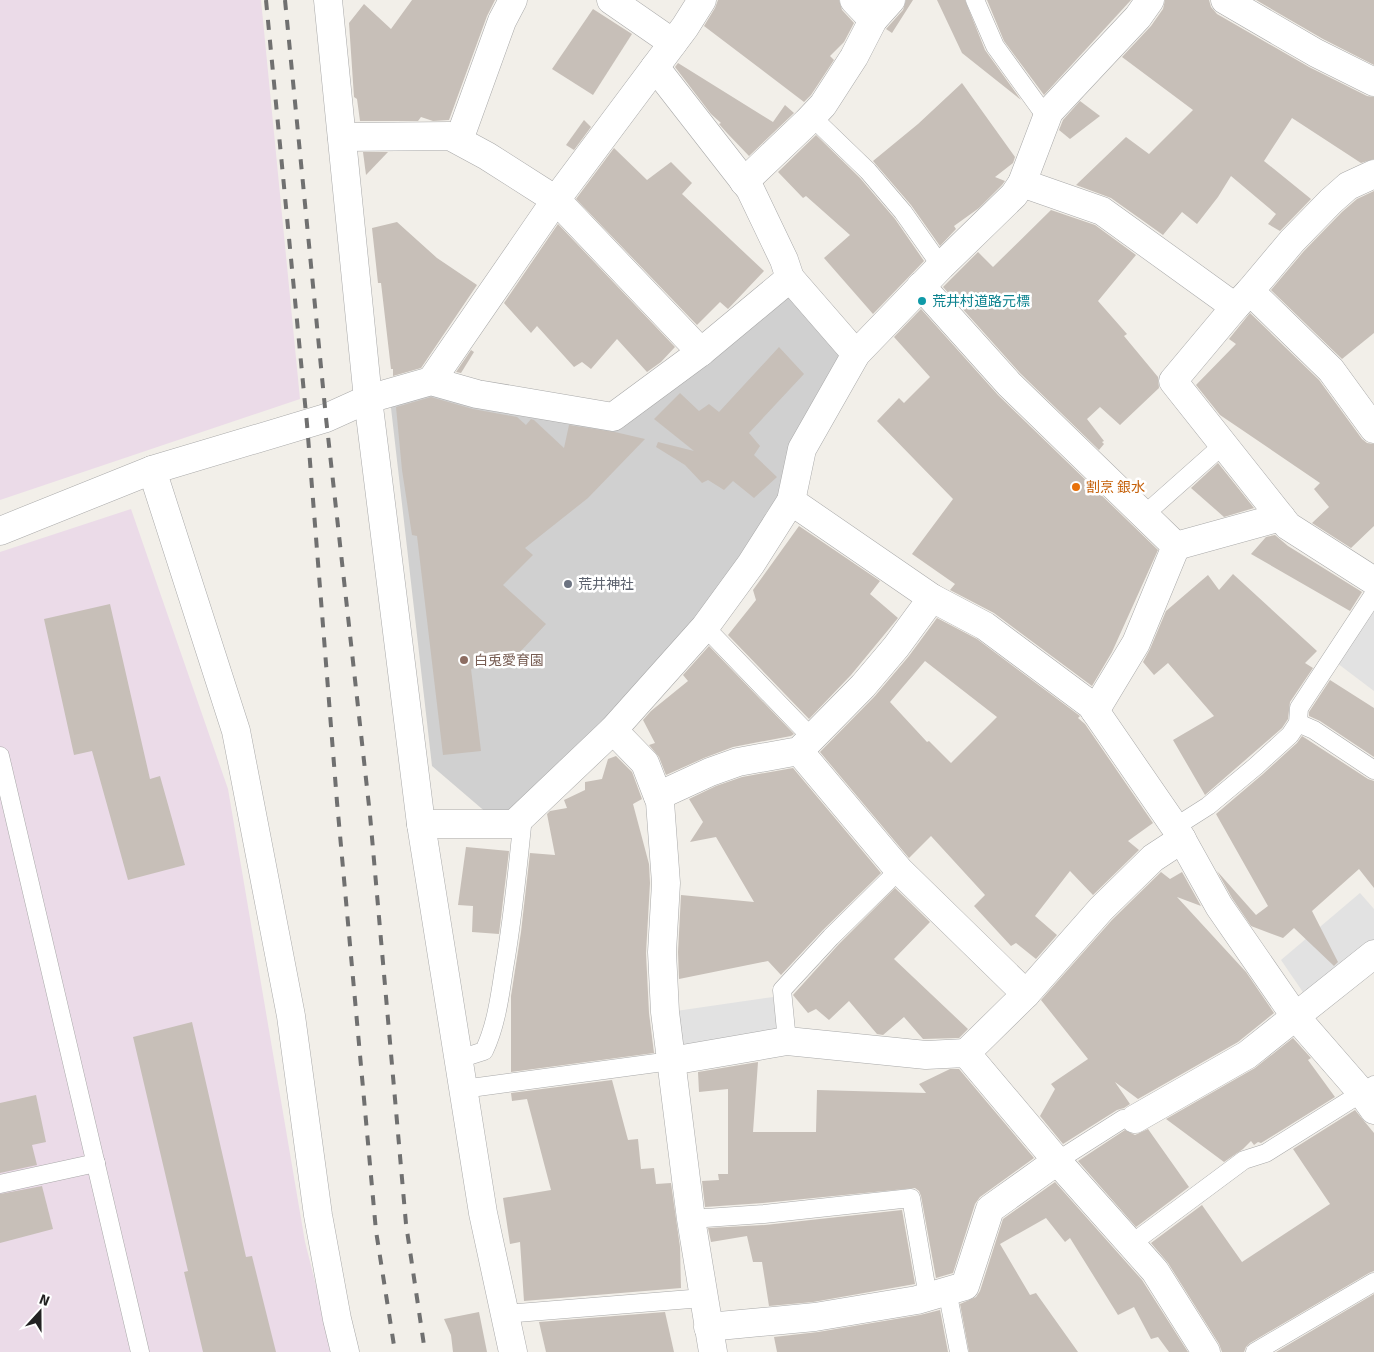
<svg xmlns="http://www.w3.org/2000/svg" width="1374" height="1352" font-family="Signika,'Noto Sans JP',sans-serif">
<style>
.industrial{fill:#ebdbe8}
.religious{fill:#d0d0d0}
.parking{fill:#e2e2e2}
.building{fill:#c7bfb8;fill-rule:evenodd}
.lines{fill:none;stroke-linecap:round;stroke-linejoin:round}
.lane-casing{stroke:#a9a9a9;stroke-width:19}
.street-casing{stroke:#a9a9a9;stroke-width:29}
.lane{stroke:#fff;stroke-width:18}
.street{stroke:#fff;stroke-width:28}
.rail{stroke:#707070;stroke-width:4;stroke-dasharray:10 10;stroke-linecap:butt}
.culture-dot{fill:#0f9aa8;stroke:#fff;stroke-width:2}
.food-dot{fill:#e8710a;stroke:#fff;stroke-width:2}
.worship-dot{fill:#6b7280;stroke:#fff;stroke-width:2}
.education-dot{fill:#8d6e63;stroke:#fff;stroke-width:2}
.labels{text-anchor:middle;stroke-width:5;stroke-linejoin:round;paint-order:stroke}
.culture-label{font-size:14px;fill:#0d838f;stroke:#fff;text-anchor:start}
.food-label{font-size:14px;fill:#c56008;stroke:#fff;text-anchor:start}
.worship-label{font-size:14px;fill:#5b616d;stroke:#fff;text-anchor:start}
.education-label{font-size:14px;fill:#785e54;stroke:#fff;text-anchor:start}
</style>
<rect width="100%" height="100%" fill="#f2efe9"/>
<g class="industrial">
<path d="M0,0H261L300,399L0,500Z"/>
<path d="M131,509L228,789L305,1242L333,1352H0V552Z"/>
</g>
<path class="religious" d="M786,293L846,354L785,487L766,513L749,552L700,617L621,706L511,815L488,814L432,766L390,399L424,390L612,425Z"/>
<g class="parking">
<path d="M1374,606V691L1337,663Z"/>
<path d="M1360,893L1374,909V948L1307,998L1281,960Z"/>
<path d="M773,997L779,1037L681,1053L676,1011Z"/>
</g>
<g class="building">
<path d="M412,0H495L487,16L449,120L433,121L421,117L418,121H360L357,99L354,97L349,23L364,4L391,29Z"/>
<path d="M718,0H839L842,10L854,23L844,42L830,56L834,60L811,95L804,102L704,26L715,8Z"/>
<path d="M906,0H913L892,33L886,29L903,10Z"/>
<path d="M937,0H965L985,50L1021,100L962,53Z"/>
<path d="M987,0H1131L1044,95L1004,41Z"/>
<path d="M1165,0H1209L1211,7L1217,14L1309,67L1367,96L1374,97V159L1361,163L1292,118L1264,161L1311,199L1280,231L1268,224L1276,214L1231,176L1218,197L1197,224L1182,212L1163,235L1111,198L1076,185L1126,137L1149,154L1193,110L1122,57L1151,26L1163,9Z"/>
<path d="M1256,0H1374V65L1323,39Z"/>
<path d="M593,9L632,34L593,95L552,69Z"/>
<path d="M678,63L773,122L785,105L794,113L749,156L727,133L719,124L721,123L711,114L675,67Z"/>
<path d="M962,83L1015,157L1013,163L995,177L1005,181L1002,185L979,208L954,226L956,229L940,246L911,205L873,161L918,124Z"/>
<path d="M1080,101L1100,116L1070,139L1059,130L1063,120Z"/>
<path d="M584,120L591,127L574,150L566,145Z"/>
<path d="M816,135L860,178L895,219L924,261L873,314L824,258L850,235L806,196L803,198L778,172Z"/>
<path d="M614,148L647,180L671,162L692,183L682,194L764,271L728,309L720,302L697,325L576,199Z"/>
<path d="M363,152H388L366,175Z"/>
<path d="M1374,191V333L1342,359L1271,290L1304,251L1342,212L1357,199Z"/>
<path d="M1051,210L1095,225L1136,255L1098,301L1127,334L1124,336L1158,377L1159,388L1120,425L1100,407L1087,419L1104,441L1102,442L1104,444L1099,450L1020,373L943,287L978,252L993,267Z"/>
<path d="M397,222L437,258L477,285L421,368L393,376V369H391L381,283H378L372,228Z"/>
<path d="M558,224L675,347L661,362L647,372L617,339L591,369L582,362L574,367L537,326L531,333L504,303Z"/>
<path d="M921,309L998,395L1158,550L1112,652L1092,686L994,613L950,590L955,584L912,554L953,499L877,421L899,398L904,403L930,377L894,337Z"/>
<path d="M1250,313L1319,380L1362,439L1367,443L1374,444V526L1351,548L1312,523L1329,507L1314,489L1320,483L1220,415L1196,385L1236,344L1229,339Z"/>
<path d="M779,347L804,374L749,433L760,446L754,455L777,477L754,498L733,481L724,490L708,480L702,483L685,465L656,447L658,442L694,451L654,419L680,393L699,411L709,404L719,412Z"/>
<path d="M471,350L474,352L461,373L456,372Z"/>
<path d="M431,397L473,409L517,417L526,425L531,419L534,420L564,448L569,425L615,432L645,439L588,498L525,548L533,555L503,585L546,624L521,651L471,669L481,751L443,755L417,536L412,535L402,470L396,407Z"/>
<path d="M1218,463L1254,508L1224,517L1191,488Z"/>
<path d="M799,526L880,581L870,594L898,618L851,675L809,719L728,635L756,600L753,590Z"/>
<path d="M1275,535L1288,546L1362,592L1350,611L1251,554L1266,537Z"/>
<path d="M1233,574L1317,651L1305,663L1313,668L1290,702L1288,719L1282,728L1205,795L1173,740L1214,716L1168,663L1154,675L1143,662L1150,649L1166,611L1208,575L1219,590Z"/>
<path d="M110,604L150,779L160,776L185,865L128,880L92,751L74,755L44,619Z"/>
<path d="M937,618L977,639L1080,716L1078,718L1085,724L1153,823L1128,841L1139,850L1093,895L1070,871L1035,916L1057,935L1036,959L1016,943L1011,946L974,906L985,895L931,836L909,858L820,752L875,696L909,656ZM925,661L997,717L951,763L929,741L927,742L890,702Z"/>
<path d="M709,646L794,734L791,736L733,747L704,758L666,775L659,757L649,745L655,743L643,720L651,711L688,681L683,675Z"/>
<path d="M1330,680L1374,708V757L1320,721L1309,716V712Z"/>
<path d="M1302,736L1368,779L1374,781V888L1359,869L1312,911L1338,962L1334,966L1294,928L1283,938L1251,926L1232,898L1217,871L1256,915L1268,906L1216,814L1263,774L1297,743Z"/>
<path d="M616,756L632,772L642,799L633,804L649,864L650,883L646,953L649,1013L654,1053L511,1072V996L521,932L530,853L555,855L547,814L550,811L567,808L564,800L585,790V782L602,779L608,759Z"/>
<path d="M793,768L881,873L823,930L781,975L768,961L679,979L678,952L681,895L754,902L716,837L690,842L703,822L689,799L716,786L742,777Z"/>
<path d="M466,847L509,851L499,934L472,932L473,906L458,905Z"/>
<path d="M1161,872L1170,879L1182,872L1201,906L1177,897L1246,972L1274,1013L1238,1042L1138,1099L1115,1082L1130,1104L1124,1108L1117,1110L1063,1144L1040,1116L1055,1089L1051,1084L1088,1059L1041,1000L1112,920Z"/>
<path d="M895,888L930,922L894,959L968,1029L959,1038L923,1039L904,1017L883,1035L877,1034L849,1001L829,1020L816,1009L808,1013L793,995L839,944Z"/>
<path d="M192,1022L246,1257L252,1256L276,1352H203L184,1272L188,1271L133,1037Z"/>
<path d="M1293,1038L1311,1058L1308,1060L1335,1097L1261,1143L1258,1142L1254,1145L1251,1141L1243,1149L1224,1162L1166,1119L1255,1068Z"/>
<path d="M758,1062L753,1132H816L817,1090L926,1093L919,1084L950,1069H959L1034,1158L980,1197L975,1204L953,1273L936,1278L921,1196L919,1191L915,1188L763,1203L705,1207L702,1181L719,1180L718,1174H728V1089L699,1092L698,1072Z"/>
<path d="M612,1080L628,1140L638,1139L641,1169L654,1168L656,1184L671,1183L680,1247L681,1288L524,1301L520,1242L510,1244L503,1198L551,1190L527,1099L512,1101L511,1093Z"/>
<path d="M36,1095L46,1142L32,1145L37,1165L0,1173V1103Z"/>
<path d="M1355,1110L1374,1133V1271L1369,1273L1250,1343L1246,1347L1244,1352H1222L1219,1344L1168,1263L1151,1243L1202,1205L1242,1262L1330,1204L1293,1149Z"/>
<path d="M1148,1129L1189,1187L1136,1227L1078,1161L1125,1130L1135,1135Z"/>
<path d="M1055,1182L1142,1280L1188,1352H1169L1158,1337L1151,1339L1134,1307L1118,1315L1070,1238L1065,1242L1046,1218L1000,1244L1030,1295L1036,1293L1078,1352H969L960,1304L976,1297L980,1291L1003,1219Z"/>
<path d="M42,1186L53,1229L0,1243V1194Z"/>
<path d="M902,1210L915,1284L813,1302L769,1306L762,1262H753L747,1236L711,1242L708,1228L765,1225Z"/>
<path d="M1374,1294V1352H1276Z"/>
<path d="M940,1310L948,1352H777L774,1337L818,1332L920,1315Z"/>
<path d="M479,1312L487,1352H453L451,1335L444,1319Z"/>
<path d="M665,1312L674,1352H546L539,1322Z"/>
</g>
<g class="lines">
<defs>
<g id="lane">
<path d="M975,0L995,46L1047,118"/>
<path d="M812,117L868,171L903,212L941,266"/>
<path d="M1144,515L1224,444"/>
<path d="M705,627L812,738"/>
<path d="M1298,723L1314,730L1374,770"/>
<path d="M0,756L140,1352"/>
<path d="M1175,827L1208,806L1256,766L1290,735L1298,723L1299,708L1374,594"/>
<path d="M787,1041L782,990L831,937L899,870"/>
<path d="M459,1059L484,1051C496,1026 500,996 504,969C513,918 518,867 523,816"/>
<path d="M463,1089L671,1061"/>
<path d="M1057,1161L1123,1119H1135"/>
<path d="M0,1184L96,1163"/>
<path d="M691,1219L764,1214L911,1198L928,1297"/>
<path d="M1131,1244L1244,1160L1266,1153L1374,1085"/>
<path d="M947,1290L959,1352"/>
<path d="M504,1314L703,1298"/>
<path d="M1255,1352L1374,1282"/>
</g>
<g id="street">
<path d="M328,0L368,399L421,824L483,1213L513,1352"/>
<path d="M611,0L673,43"/>
<path d="M854,0L873,20"/>
<path d="M1225,0L1316,53L1374,82"/>
<path d="M655,67L750,189L784,260L790,278"/>
<path d="M342,137L450,136L487,156L545,193L562,206L701,352"/>
<path d="M459,140L502,21L513,0"/>
<path d="M744,182L807,122L823,105L854,57L873,20L891,0"/>
<path d="M1022,183L1102,211L1235,307L1250,291L1331,370L1374,429"/>
<path d="M921,286L1009,384L1176,546L1136,643L1095,711"/>
<path d="M1250,291L1292,241L1331,201L1348,186L1374,174"/>
<path d="M1235,307L1173,381L1288,526L1374,581"/>
<path d="M431,381L555,201L685,27L702,0"/>
<path d="M152,470L236,731L291,1016L318,1215L337,1319L345,1352"/>
<path d="M791,501L932,598L985,626L1091,705L1175,827L1219,906L1295,1016L1362,1093L1374,1110"/>
<path d="M0,531L152,470L326,418L368,399L431,381L477,394L613,417L701,352L790,278L856,354"/>
<path d="M1176,546L1281,517"/>
<path d="M613,730L645,763L660,802L666,883L662,952L665,1012L691,1219L713,1352"/>
<path d="M799,751L899,870L1026,994"/>
<path d="M658,796L710,772L738,762L799,751L863,686L896,647L932,598"/>
<path d="M421,824H514L613,730L705,627L751,564L791,501L802,449L856,354L941,266L1014,195L1022,183L1049,112L1138,17L1150,0"/>
<path d="M966,1053L1026,994L1101,909L1153,858L1182,839"/>
<path d="M671,1061L787,1041L926,1055L966,1053L1057,1161L1155,1271L1206,1352"/>
<path d="M1135,1119L1247,1055L1374,954"/>
<path d="M708,1327L815,1317L917,1300L965,1286L990,1209L1057,1161"/>
</g>
</defs>
<use href="#lane" class="lane-casing"/>
<use href="#street" class="street-casing"/>
<use href="#lane" class="lane"/>
<use href="#street" class="street"/>
<g class="rail">
<path d="M266,0L307,424L337,802L376,1231L395,1352"/>
<path d="M285,0L326,418L370,815L406,1224L425,1352"/>
</g>
</g>
<circle class="culture-dot" cx="922" cy="301" r="5"/>
<circle class="food-dot" cx="1076" cy="487" r="5"/>
<circle class="worship-dot" cx="568" cy="584" r="5"/>
<circle class="education-dot" cx="464" cy="660" r="5"/>
<g class="labels">
<g class="culture-label">
<text x="932" y="306">荒井村道路元標</text>
</g>
<g class="food-label">
<text x="1086" y="492">割烹 銀水</text>
</g>
<g class="worship-label">
<text x="578" y="589">荒井神社</text>
</g>
<g class="education-label">
<text x="474" y="665">白兎愛育園</text>
</g>
</g>
<g transform="translate(40 1312) rotate(21)" stroke="#ffffff" stroke-width="4" paint-order="stroke">
<path d="M0-4L9 19L0 12L-9 19Z" fill="#222222"/>
<text y="-8" font-size="14" font-weight="bold" text-anchor="middle" fill="#222222">N</text>
</g>
</svg>
